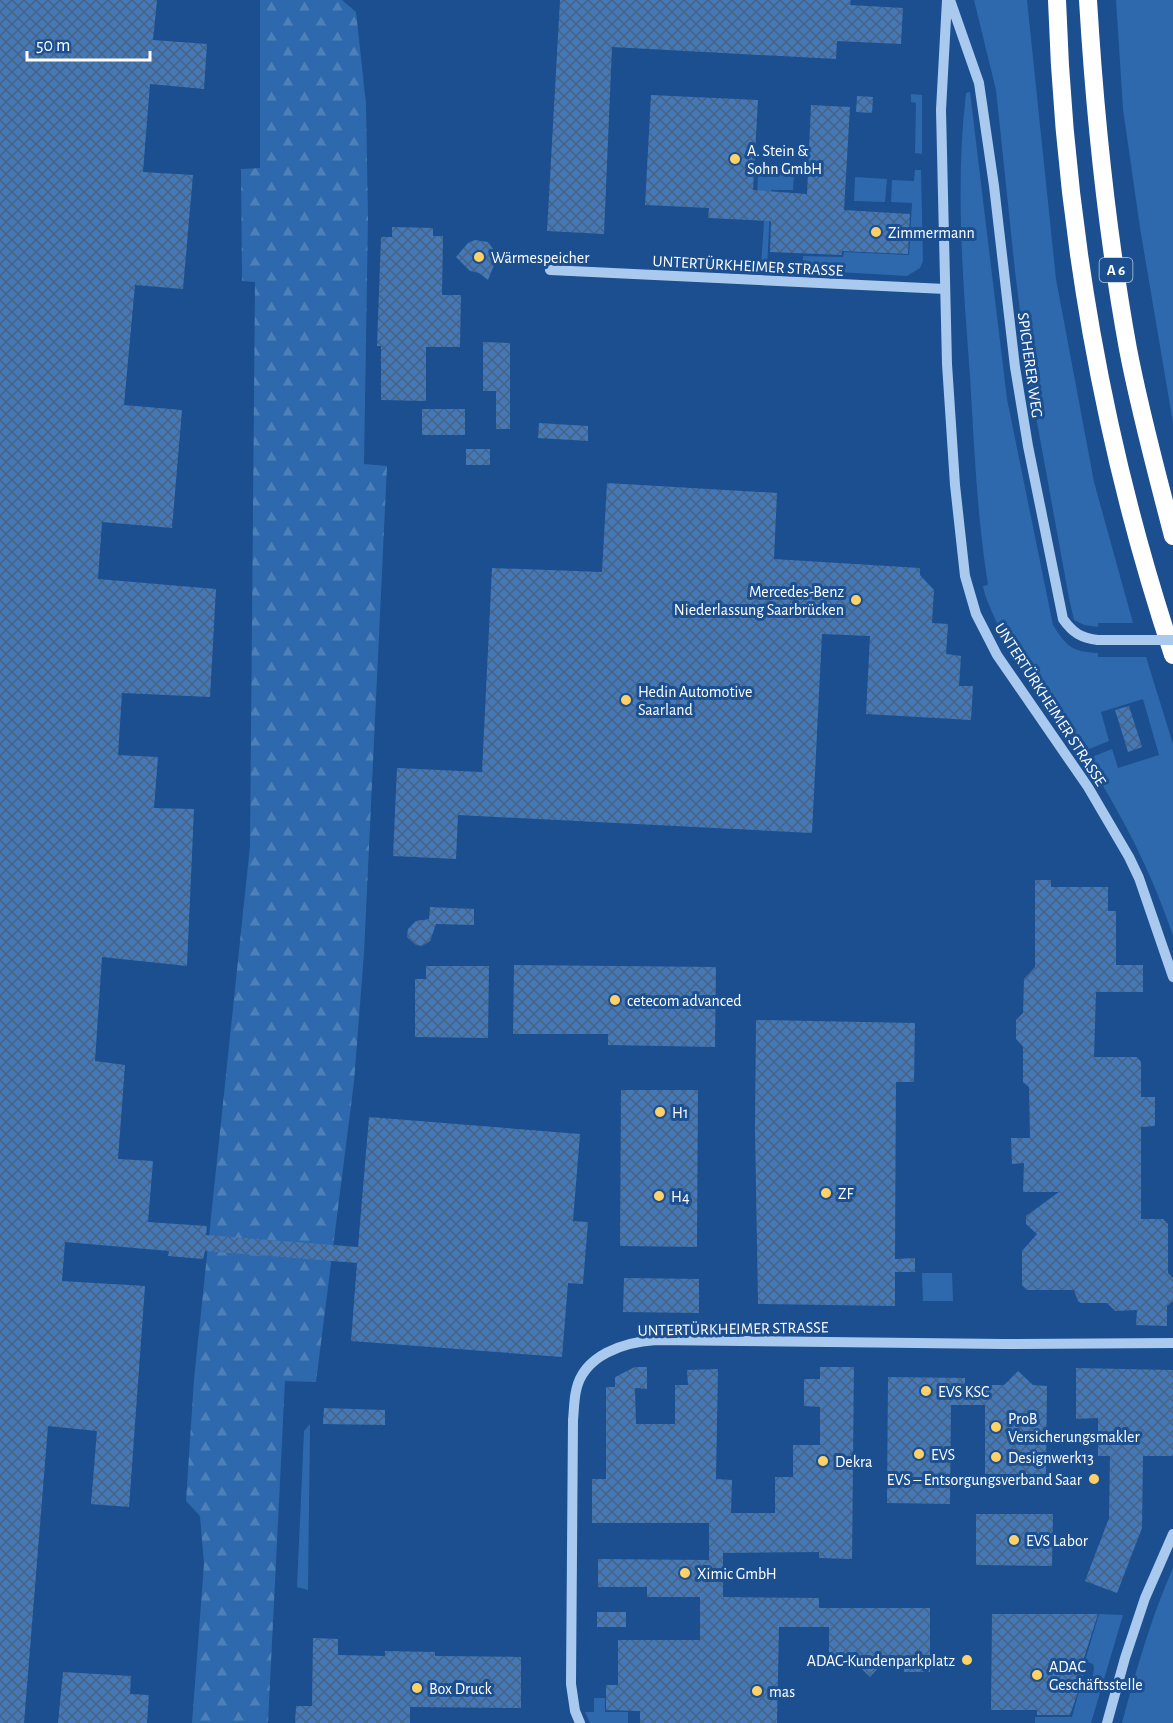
<svg xmlns="http://www.w3.org/2000/svg" width="1173" height="1723" font-family="'Alegreya Sans',sans-serif">
<style>
.green{fill:#2e69ad}
.forest{fill:url(#forest-firs)}
.building{fill:url(#building-cross-hatch)}
.lines{fill:none;stroke-linecap:round;stroke-linejoin:round}
.minor{stroke:#a9c9ee;stroke-width:10}
.highway{stroke:#fff;stroke-width:18}
.minor-bridge{stroke:#a9c9ee;stroke-width:10}
.poi-dot{fill:#ffd166;stroke:#1b4f8f;stroke-width:2}
.labels{text-anchor:middle;stroke-width:6;stroke-linejoin:round;paint-order:stroke}
.shield{fill:#1b4f8f;stroke:#bbcadd;stroke-width:1.5}
.shield-label{font-size:15px;font-weight:bold;fill:#fff}
.poi-label{font-size:16px;fill:#fff;stroke:#1b4f8f;text-anchor:start}
.street-label{font-size:16px;fill:#fff;stroke:#1b4f8f}
</style>
<defs>
<pattern id="forest-firs" width="22" height="20" patternUnits="userSpaceOnUse" patternTransform="scale(1.5)"><rect width="22" height="20" fill="#2e69ad"/><path d="M5 1l3.5 6h-7zM16 11l3.5 6h-7z" fill="#4d80b9"/></pattern>
<pattern id="building-cross-hatch" width="8" height="8" patternUnits="userSpaceOnUse" patternTransform="scale(1.5)"><rect width="8" height="8" fill="#4478b7"/><path d="M0 0l8 8M0 8l8-8" fill="none" stroke="#486282"/></pattern>
</defs>
<rect width="100%" height="100%" fill="#1b4f8f"/>
<g class="green">
<path d="M974,0H1027L1056,279L1094,482L1133,623H1098V627L1084,625L1074,620L1069,598L1027,367L1015,271L996,90Z"/>
<path d="M1116,0H1173V423L1140,228L1123,109Z"/>
<path d="M970,92L1007,399L1053,625C1066,646 1072,652 1098,653V657H1146L1173,744V936C1151,870 1123,818 1087,759L1112,749L1118,768L1159,755L1143,699L1101,712L1109,741L1082,752C1050,709 1017,671 996,621C991,609 985,598 983,586L988,585C977,516 974,445 970,376C963,282 955,186 966,93Z"/>
<path d="M911,94L922,95V154L915,153L916,103L911,102Z"/>
<path d="M915,170H921L923,261L920,268L907,276L803,270V256L843,257L844,252L909,255L912,203L891,202L892,180L914,181Z"/>
<path d="M758,173H794L793,190H771L767,268H761L764,221L756,220Z"/>
<path d="M855,177L887,179L885,202L854,201Z"/>
<path d="M922,1273H952L953,1301H923Z"/>
<path d="M310,1424V1430L308,1590L297,1587L304,1431Z"/>
<path d="M1173,1568V1723H1122C1136,1670 1151,1618 1173,1568Z"/>
<path d="M1099,1614L1123,1615L1091,1723H1035V1717H1072L1079,1691H1084V1685L1092,1682L1094,1668L1093,1664L1085,1661Z"/>
<path d="M594,1698H605V1712H628V1723H590L585,1712H594Z"/>
</g>
<path class="forest" d="M260,0H342L356,12L366,104L368,217L364,464L387,466L364,953L354,1082L316,1382L285,1381L268,1723H192L204,1564L200,1516L186,1501L194,1379L250,846L255,282L242,281L241,169L260,168Z"/>
<g class="building">
<path d="M0,0H157L153,40L207,44L204,89L150,84L143,172L193,175L183,289L135,285L124,405L182,410L172,528L102,522L98,579L216,589L210,697L122,693L118,755L158,757L154,808L194,809L187,966L102,957L95,1061L125,1065L118,1159L153,1161L148,1222L207,1226L206,1235L358,1247L369,1117L580,1134L573,1221L588,1222L583,1284L568,1283L562,1357L351,1341L357,1263L205,1251L203,1259L168,1256L169,1251L65,1242L62,1281L145,1286L129,1507L91,1504L97,1431L48,1426L24,1723H0Z"/>
<path d="M560,0H851L850,5L903,8L901,44L837,41L836,59L612,47L604,234L547,231Z"/>
<path d="M651,95L758,100L753,190L807,194L811,105L850,107L844,210L910,214L908,254L842,251V255L770,252L771,221L708,218L709,208L645,205Z"/>
<path d="M857,96L873,97L872,113L856,112Z"/>
<path d="M392,227L433,228V236H443L442,295H461L460,347H426V401L381,400V346H377L381,237H392Z"/>
<path d="M475,240L488,242L496,253V260L488,280L479,273L470,271L456,257L468,243Z"/>
<path d="M483,342L510,343V429H496V391H483Z"/>
<rect x="422" y="409" width="43" height="26"/>
<path d="M539,423L588,426V441L538,438Z"/>
<rect x="466" y="449" width="24" height="16"/>
<path d="M607,483L777,493L774,559L920,568V575L934,590L932,623L948,624L946,654L961,656L959,686H973L971,720L866,714L870,636L822,634L812,833L458,815L456,859L393,856L397,768L482,772L492,568L602,572Z"/>
<path d="M1129,706L1142,747L1128,752L1115,710Z"/>
<path d="M1035,880H1051V887H1108V911H1116V965H1143V992H1096L1094,1057H1137L1141,1062V1097H1155V1126L1141,1127V1219H1163L1168,1224V1273L1173,1278V1301L1167,1306V1326L1136,1325L1137,1310L1115,1311L1107,1303H1081L1078,1301L1074,1290H1027L1022,1285V1251L1037,1234L1026,1224V1216L1059,1192H1023L1024,1163L1012,1164L1011,1138H1030L1029,1087L1023,1082V1047L1016,1039V1020L1023,1013L1024,979L1035,967Z"/>
<path d="M430,907L474,909V925L436,924L430,941L422,946L416,945L407,937L408,929L416,921L429,919Z"/>
<path d="M514,965L716,967L715,1047L608,1045V1034H513Z"/>
<path d="M426,966H489L488,1038L415,1037V979H426Z"/>
<path d="M756,1020L915,1023L914,1082H896L895,1259L915,1258V1272H895V1306L758,1304L755,1128Z"/>
<path d="M621,1090H698L697,1247L620,1246Z"/>
<path d="M624,1278L699,1279V1313L623,1312Z"/>
<path d="M635,1367H647V1389L635,1388L636,1424H675V1385H688L687,1370L718,1369L716,1479L732,1480L731,1513H775V1477H793V1445H820V1407L804,1406V1379H820V1367H854L852,1559L819,1558V1552L723,1553V1597L819,1598V1608H930V1672H904V1660H880L879,1667L870,1677L860,1667L859,1659H829V1627H779L777,1723H640V1711L606,1710V1685H618V1640H700V1597H647V1587H598V1559L709,1560V1523H592V1479H606V1387H615V1377Z"/>
<path d="M1076,1368L1173,1370V1456H1143L1142,1528L1117,1593L1085,1581L1109,1518L1110,1456H1098V1418L1076,1419Z"/>
<path d="M1018,1371L1033,1385L1047,1386L1046,1474H985V1405H951L950,1504L887,1503L888,1377L965,1378V1385H1004Z"/>
<path d="M324,1408L385,1410V1425L323,1424Z"/>
<path d="M976,1514H1053L1052,1566L976,1565Z"/>
<rect x="597" y="1612" width="29" height="15"/>
<path d="M992,1614H1098L1083,1661V1689H1079L1070,1715H1037V1710H991Z"/>
<path d="M313,1638L338,1639V1655L385,1656V1651L435,1652V1656L521,1657V1708L410,1707V1723H295L296,1706H312Z"/>
<path d="M63,1672L131,1676L130,1694L149,1695L147,1723H58Z"/>
</g>
<g class="lines">
<g class="minor">
<path d="M947,0L941,110L947,364L955,485L965,576L976,614L997,655L1088,787L1129,857L1139,878L1173,977"/>
<path d="M950,0L979,83L994,186L1015,367L1028,446L1063,619C1073,633 1081,638 1098,640"/>
<path d="M550,270L945,289"/>
<path d="M580,1723L575,1711L571,1684L573,1420C574,1410 574,1400 576,1391C583,1355 624,1342 656,1340L1004,1344L1173,1343"/>
<path d="M1107,1723L1125,1658L1145,1598L1173,1534"/>
</g>
<g class="highway">
<path d="M1057,0C1064,222 1103,445 1173,655"/>
<path d="M1088,0C1095,117 1107,234 1128,349C1140,412 1157,474 1173,536"/>
</g>
<path class="minor-bridge" d="M1098,640H1173"/>
</g>
<g class="poi-dot">
<circle cx="735" cy="159" r="6"/>
<circle cx="876" cy="232" r="6"/>
<circle cx="479" cy="257" r="6"/>
<circle cx="856" cy="600" r="6"/>
<circle cx="626" cy="700" r="6"/>
<circle cx="615" cy="1000" r="6"/>
<circle cx="660" cy="1112" r="6"/>
<circle cx="826" cy="1193" r="6"/>
<circle cx="659" cy="1196" r="6"/>
<circle cx="926" cy="1391" r="6"/>
<circle cx="996" cy="1427" r="6"/>
<circle cx="919" cy="1454" r="6"/>
<circle cx="996" cy="1457" r="6"/>
<circle cx="823" cy="1461" r="6"/>
<circle cx="1094" cy="1479" r="6"/>
<circle cx="1014" cy="1540" r="6"/>
<circle cx="685" cy="1573" r="6"/>
<circle cx="967" cy="1660" r="6"/>
<circle cx="1037" cy="1675" r="6"/>
<circle cx="417" cy="1688" r="6"/>
<circle cx="757" cy="1691" r="6"/>
</g>
<g class="labels">
<rect class="shield" x="1099.5" y="258" width="33" height="24" rx="4.5"/>
<g class="shield-label">
<text x="1116" y="275">A 6</text>
</g>
<g class="poi-label">
<text x="747" y="156">A. Stein &amp;<tspan x="747" dy="18">Sohn GmbH</tspan></text>
<text x="888" y="238">Zimmermann</text>
<text x="491" y="263">Wärmespeicher</text>
<text x="844" y="597" text-anchor="end">Mercedes-Benz<tspan x="844" dy="18">Niederlassung Saarbrücken</tspan></text>
<text x="638" y="697">Hedin Automotive<tspan x="638" dy="18">Saarland</tspan></text>
<text x="627" y="1006">cetecom advanced</text>
<text x="672" y="1118">H1</text>
<text x="838" y="1199">ZF</text>
<text x="671" y="1202">H4</text>
<text x="938" y="1397">EVS KSC</text>
<text x="1008" y="1424">ProB<tspan x="1008" dy="18">Versicherungsmakler</tspan></text>
<text x="931" y="1460">EVS</text>
<text x="1008" y="1463">Designwerk13</text>
<text x="835" y="1467">Dekra</text>
<text x="1082" y="1485" text-anchor="end">EVS – Entsorgungsverband Saar</text>
<text x="1026" y="1546">EVS Labor</text>
<text x="697" y="1579">Ximic GmbH</text>
<text x="955" y="1666" text-anchor="end">ADAC-Kundenparkplatz</text>
<text x="1049" y="1672">ADAC<tspan x="1049" dy="18">Geschäftsstelle</tspan></text>
<text x="429" y="1694">Box Druck</text>
<text x="769" y="1697">mas</text>
</g>
<g class="street-label">
<text transform="translate(748 265) rotate(3)" y="6">UNTERTÜRKHEIMER STRASSE</text>
<text transform="translate(1031 365) rotate(82)" y="6">SPICHERER WEG</text>
<text transform="translate(1051 704) rotate(57)" y="6">UNTERTÜRKHEIMER STRASSE</text>
<text transform="translate(733 1328) rotate(-1)" y="6">UNTERTÜRKHEIMER STRASSE</text>
</g>
</g>
<path d="M27 51v9h123v-9" fill="none" stroke="#ffffff" stroke-width="3"/>
<text x="36" y="51" font-size="18" fill="#ffffff" stroke="#1b4f8f" stroke-width="4.5" paint-order="stroke">50 m</text>
</svg>
